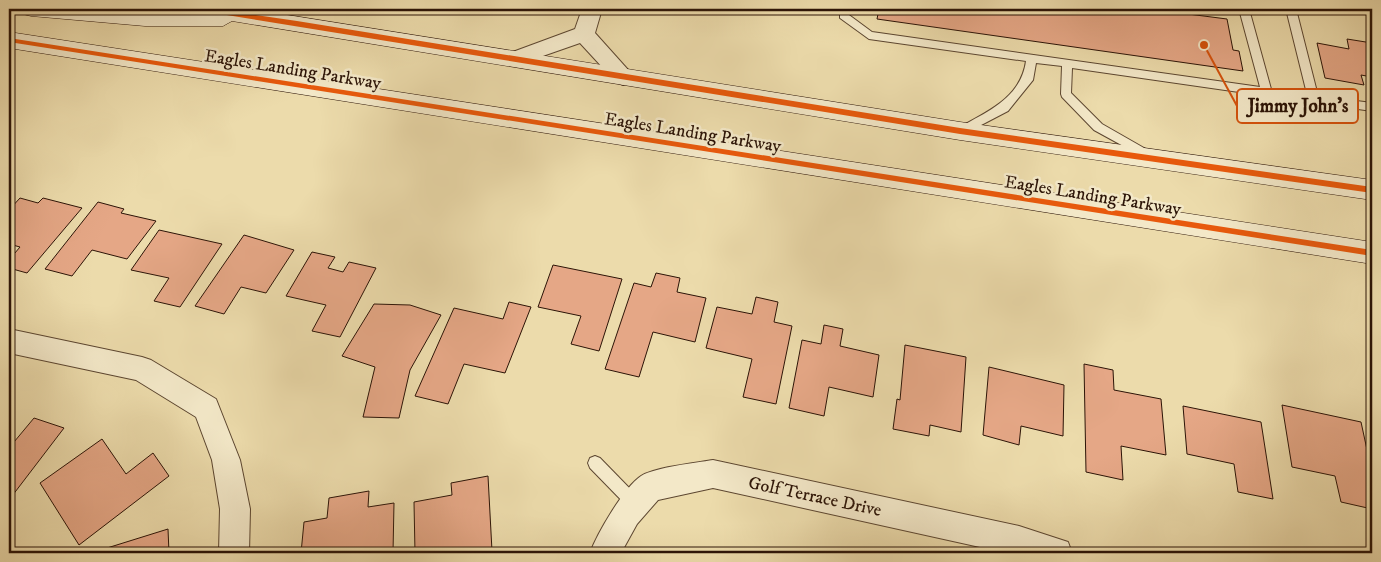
<svg xmlns="http://www.w3.org/2000/svg" width="1381" height="562" font-family="'IM FELL DW Pica',serif">
<style>
.building{fill:#e5a786;stroke:#2c1407}
.lines{fill:none;stroke-linecap:round;stroke-linejoin:round}
.service-casing{stroke:#5c4630;stroke-width:2}
.minor-casing{stroke:#5c4630;stroke-width:2}
.secondary-casing{stroke:#2c1407;stroke-width:1}
.service{fill:#f3e8c8;fill-rule:evenodd}
.minor{fill:#f3e8c8;fill-rule:evenodd}
.secondary{fill:#f3e8c8;fill-rule:evenodd}
.cycleway-casing{stroke:#f3e8c8;stroke-width:3}
.cycleway{fill:#e8590c;fill-rule:evenodd}
.labels{text-anchor:middle;stroke-width:5;stroke-linejoin:round;paint-order:stroke}
.street-label{font-size:18px;fill:#2c1407;stroke:#f3e8c8}
.leader{fill:none;stroke:#d5520c;stroke-width:2}
.callout-dot{fill:#d5520c;stroke:#f3e8c8;stroke-width:2}
.callout{fill:#f3e8c8;stroke:#d5520c;stroke-width:2}
.callout-label{font-size:19px;text-anchor:middle;font-weight:bold;fill:#2c1407}
</style>
<rect width="100%" height="100%" fill="#ecdbab"/>
<filter id="stains"><feTurbulence type="fractalNoise" baseFrequency=".004" numOctaves="4"/><feColorMatrix values="0 0 0 0 .2 0 0 0 0 .09 0 0 0 0 .02 0 0 0 .5 -.17"/></filter>
<radialGradient id="worn" r=".72"><stop offset=".6" stop-color="#630" stop-opacity="0"/><stop offset="1" stop-color="#630" stop-opacity=".3"/></radialGradient>
<g class="building">
<path d="M879,9H1149L1227,19L1233,50L1239,51L1243,71L877,19Z"/>
<path d="M1347,39L1372,43V77L1361,75L1364,85L1325,78L1317,43L1349,49Z"/>
<path d="M20,198L38,203L43,198L82,208L27,273L9,268V260L20,247L9,244V210Z"/>
<path d="M98,202L124,209L121,213L156,221L127,259L92,250L72,276L45,269Z"/>
<path d="M159,230L222,244L180,307L154,301L169,278L131,270Z"/>
<path d="M244,235L294,250L266,293L241,287L224,314L195,306Z"/>
<path d="M312,252L335,257L328,268L343,272L349,262L376,268L340,337L312,331L326,305L286,296Z"/>
<path d="M553,265L622,279L599,351L571,344L581,316L538,307Z"/>
<path d="M656,273L680,278L677,292L706,298L695,342L653,332L639,377L605,369L634,283L651,287Z"/>
<path d="M756,297L778,302L774,322L792,326L776,404L743,397L752,359L706,348L717,307L752,314Z"/>
<path d="M509,302L531,307L505,373L464,364L448,404L415,396L454,308L503,319Z"/>
<path d="M374,304L410,305L441,315L410,370L399,418L363,417L375,367L342,356Z"/>
<path d="M824,325L843,329L840,346L879,355L873,397L829,387L824,416L789,408L802,340L821,344Z"/>
<path d="M905,345L966,357L961,432L930,425L929,436L893,429L897,399L900,400Z"/>
<path d="M1084,364L1113,370L1114,390L1161,399L1166,455L1121,446L1123,480L1086,472Z"/>
<path d="M989,367L1064,385L1063,436L1021,426L1019,445L983,435Z"/>
<path d="M1282,405L1361,422L1372,473V509L1341,502L1335,476L1292,467Z"/>
<path d="M1183,406L1261,422L1273,499L1238,492L1234,464L1187,454Z"/>
<path d="M34,418L64,428L9,500V448Z"/>
<path d="M102,439L126,474L153,453L169,476L79,545L40,483Z"/>
<path d="M488,476L492,551L482,553H415L414,502L452,495L451,483Z"/>
<path d="M369,491L368,507L394,503L393,553H301L304,522L327,518L329,498Z"/>
<path d="M168,529L169,553H91Z"/>
</g>
<g class="lines">
<defs>
<g id="service">
<path d="M840,9H850L849,15L872,32L1260,87L1239,9H1249L1271,89L1307,94L1286,9H1296L1318,96L1372,103V111L1072,68L1071,93L1102,124L1151,152L1153,155L1151,158L1147,159L1094,130L1062,97L1061,94L1062,66L1036,63L1033,80L1008,111L962,135L958,134L956,131L958,128C987,112 1021,98 1026,61L869,39L840,18Z"/>
<path d="M595,456L600,458L640,499L642,504L640,509L635,511L630,509L590,468L588,463L590,458Z"/>
</g>
<g id="minor">
<path d="M582,9H602L595,33L630,72L634,77L630,82L623,85L616,82L580,43L517,65L510,63L507,58L510,53L575,29Z"/>
<path d="M9,329L142,357L151,360L216,399L240,460L250,509L249,553H219L220,509L212,460L196,417L136,380L9,353Z"/>
<path d="M713,460L1019,526L1068,542L1072,553H1007L713,488L658,500L637,524L621,553H590C597,534 624,487 641,476C656,467 695,463 713,460Z"/>
</g>
<g id="secondary">
<path d="M20,9L192,10L191,9H250L960,122L1372,180V200L960,140L232,21L223,26H145L31,16L23,14Z"/>
<path d="M9,32L1372,242V264L9,48Z"/>
</g>
</defs>
<use href="#service" class="service-casing"/>
<use href="#minor" class="minor-casing"/>
<use href="#secondary" class="secondary-casing"/>
<use href="#service" class="service"/>
<use href="#minor" class="minor"/>
<use href="#secondary" class="secondary"/>
<defs>
<g id="cycleway">
<path d="M199,9H214L297,21L960,128L1372,187V193L960,134L202,11Z"/>
<path d="M9,38L1372,250V256L9,42Z"/>
</g>
</defs>
<use href="#cycleway" class="cycleway-casing"/>
<use href="#cycleway" class="cycleway"/>
</g>
<g class="labels">
<g class="street-label">
<text transform="translate(293 69) rotate(9)" y="6">Eagles Landing Parkway</text>
<text transform="translate(693 132) rotate(9)" y="6">Eagles Landing Parkway</text>
<text transform="translate(1093 195) rotate(9)" y="6">Eagles Landing Parkway</text>
<text transform="translate(815 496) rotate(12)" y="6">Golf Terrace Drive</text>
</g>
</g>
<path class="leader" d="M1204 45L1237 106"/>
<circle class="callout-dot" cx="1204" cy="45" r="5"/>
<rect class="callout" x="1237" y="89" width="121" height="34" rx="5"/>
<g class="callout-label">
<text x="1298" y="112">Jimmy John's</text>
</g>
<rect width="1381" height="562" fill="none" stroke="#ecdbab" stroke-width="30"/>
<rect x="10" y="10" width="1361" height="542" fill="none" stroke="#2c1407" stroke-width="2.5"/>
<rect x="15" y="15" width="1351" height="532" fill="none" stroke="#2c1407"/>
<rect width="100%" height="100%" filter="url(#stains)"/>
<rect width="100%" height="100%" fill="url(#worn)"/>
</svg>
